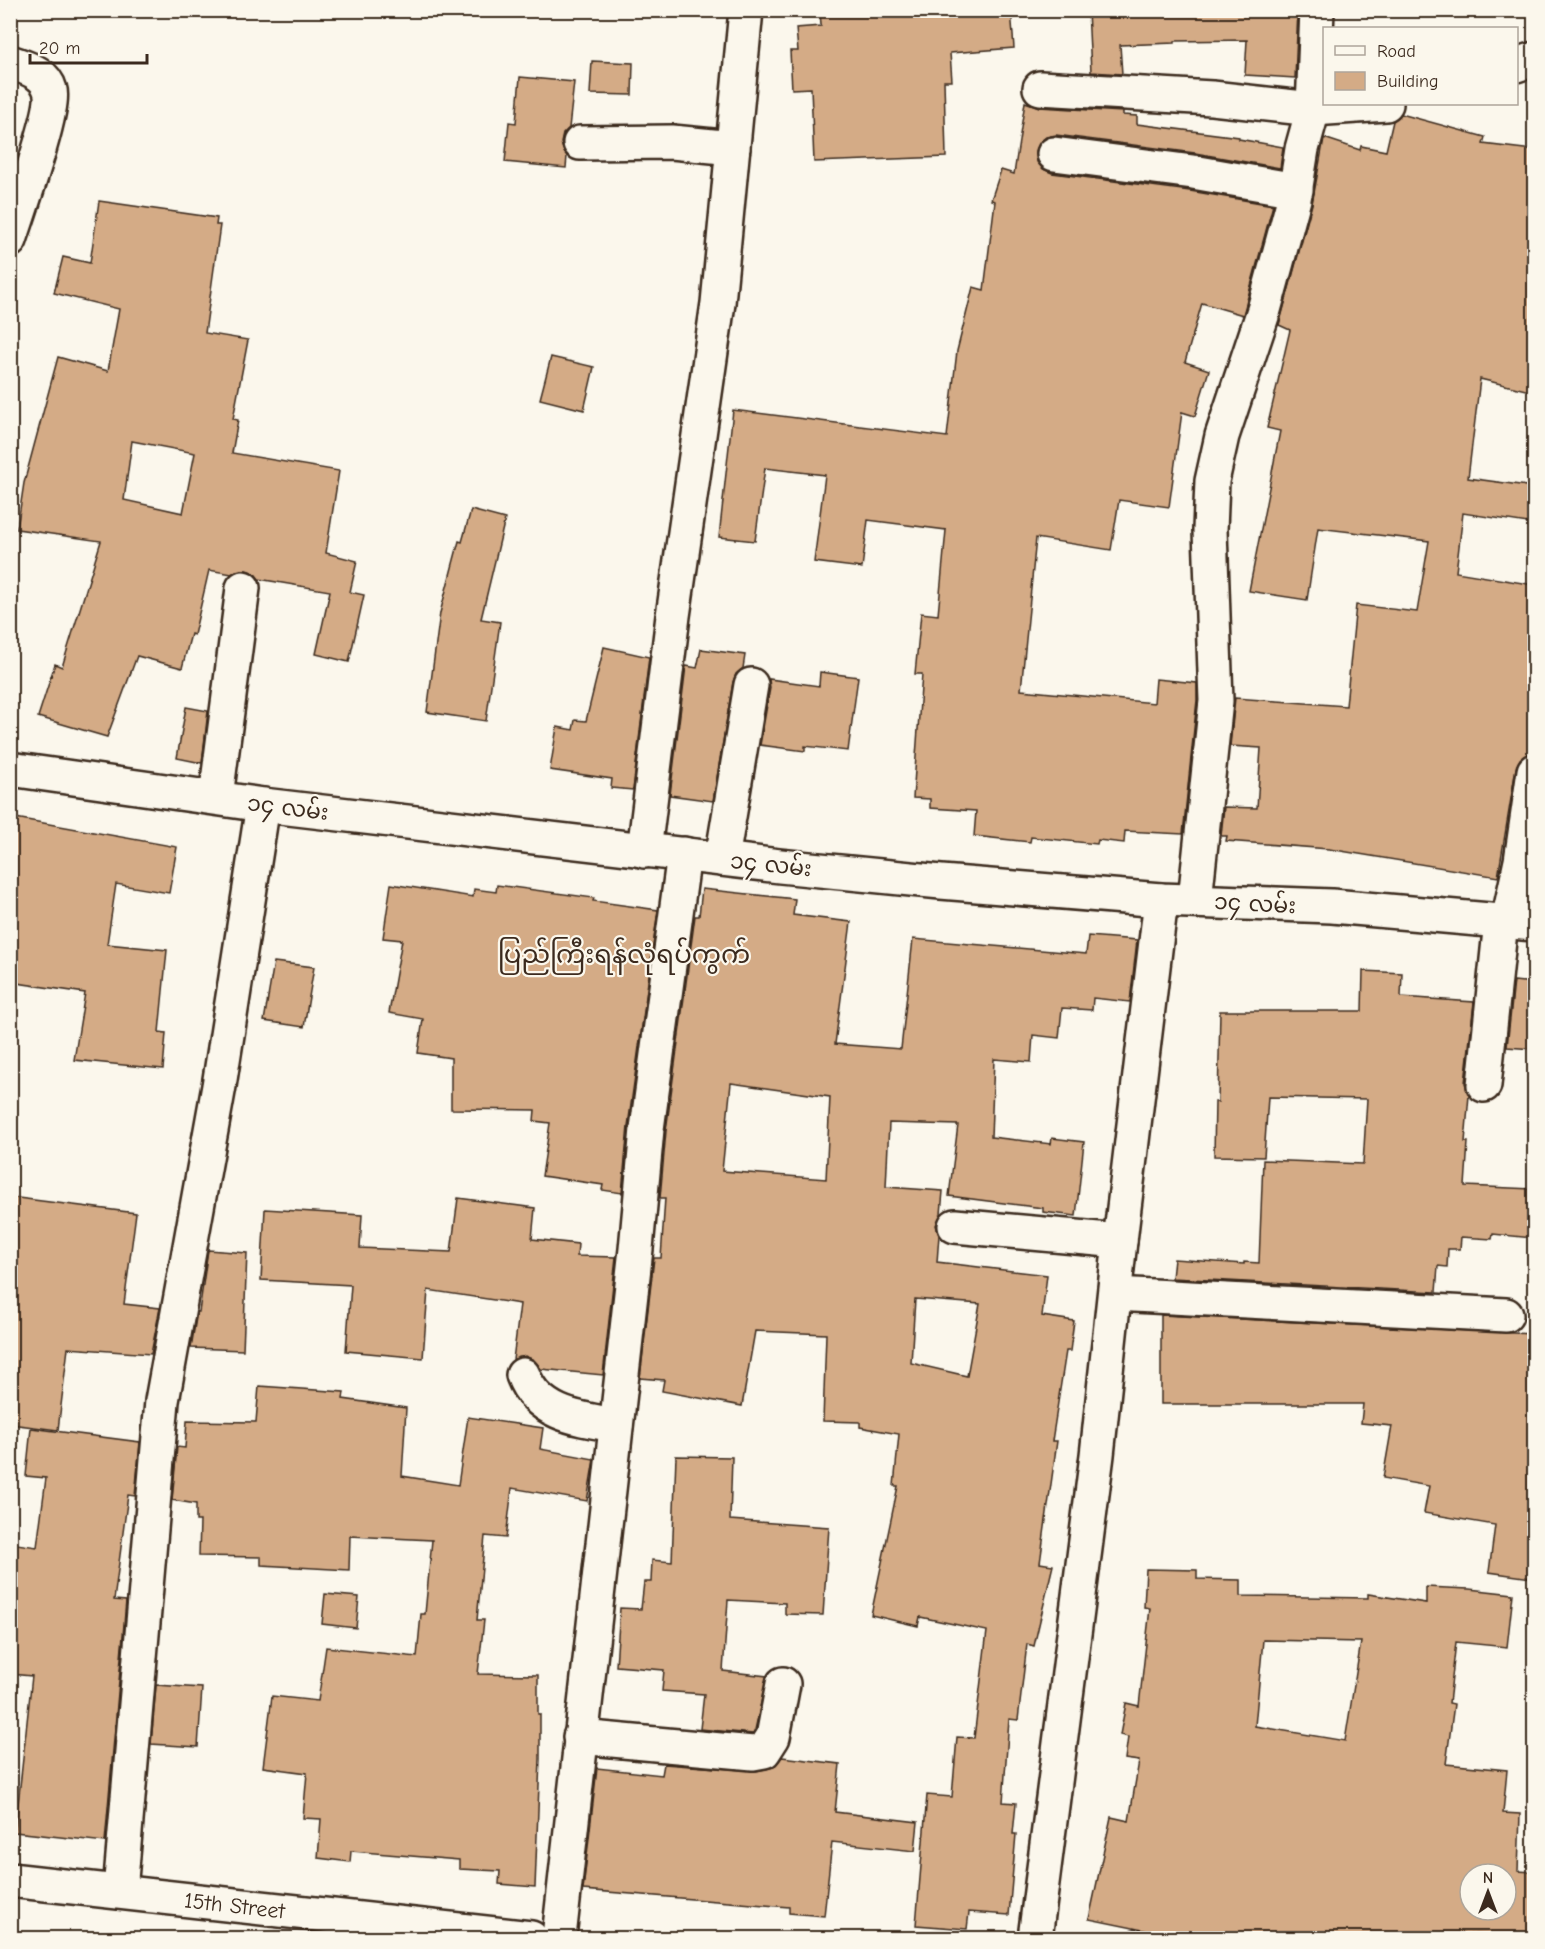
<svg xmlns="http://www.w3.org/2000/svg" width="1545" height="1949" font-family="'Comic Neue','Noto Sans Myanmar',sans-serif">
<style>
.building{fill:#d4ab86;stroke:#3b2a1e;stroke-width:1.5;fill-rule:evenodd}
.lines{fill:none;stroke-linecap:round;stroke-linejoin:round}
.minor-casing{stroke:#3b2a1e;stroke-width:38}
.minor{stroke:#fbf7ec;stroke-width:33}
.labels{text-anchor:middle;stroke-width:4.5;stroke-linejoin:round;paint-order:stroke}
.street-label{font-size:22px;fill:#3b2a1e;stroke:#fbf7ec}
.quarter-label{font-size:26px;fill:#3b2a1e;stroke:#fbf7ec}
</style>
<rect width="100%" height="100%" fill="#fbf7ec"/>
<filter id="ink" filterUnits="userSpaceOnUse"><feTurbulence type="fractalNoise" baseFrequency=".0167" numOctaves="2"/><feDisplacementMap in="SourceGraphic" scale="12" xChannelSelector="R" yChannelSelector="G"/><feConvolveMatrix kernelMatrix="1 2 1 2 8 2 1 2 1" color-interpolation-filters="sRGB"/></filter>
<g filter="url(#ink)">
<g class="building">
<path d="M820,10H1011L1014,48L950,53L952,81H944L946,157L814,162L811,88L792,89L790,51H798L796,28L821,26Z"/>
<path d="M1088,10H1298L1295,78L1245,75L1247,40L1175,41V43L1120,45L1122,74L1091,72Z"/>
<path d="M592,61L633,63L632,95L590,94Z"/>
<path d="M520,77L574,82L569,128L563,134L561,143L564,152L567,156L566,168L505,162L509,122L516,123Z"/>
<path d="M1025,102L1039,107L1123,112V115L1137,116V124L1239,137V139L1283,147L1280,168L1195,153L1056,135L1046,137L1040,142L1036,151L1037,162L1043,169L1052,173L1190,191L1273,205L1243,315L1202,303L1185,362L1209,370L1195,416L1182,412L1169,507L1119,500L1111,550L1036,538L1021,690L1154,703L1156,679L1197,683V700L1183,834L1125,831L1124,843L1098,840L1097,844L1031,837L1030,842L974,836L976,811L930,808V799L913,798L922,674H915L921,613L938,615L946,530L868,520L862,568L814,562L825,475L765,468L755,541L719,537L733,410L947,437L957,351L973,287L984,290L995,201L991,200L1001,170L1014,174Z"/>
<path d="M1401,114L1485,137L1483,144L1534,150V392L1480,379L1468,478L1534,487V524L1463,513L1456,572L1534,585V753L1527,754L1520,759L1516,768L1498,877L1329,849L1226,841L1227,836H1221L1224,807L1257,808L1261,748L1230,746L1235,698L1346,706L1356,605L1417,612L1429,541L1318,528L1307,600L1249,591L1280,431L1267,428L1290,330L1279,325L1312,204L1324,138L1360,150L1361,146L1386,151L1393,121Z"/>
<path d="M99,201L217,218L216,225H220L205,333L248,340L233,419L238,420L232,453L339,471L326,553L357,561L350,592L364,595L349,662L316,654L330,591L259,579L254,573L246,570L236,571L232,574L209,570L194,635L191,634L182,668L137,656L107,737L38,717L55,664L62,667L101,541L17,529L24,483L58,357L108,371L119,309L54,293L63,257L90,263ZM132,441L195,453L183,513L124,500Z"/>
<path d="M551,357L594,367L584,410L540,399Z"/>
<path d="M471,510L505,519L481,619L500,622L486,721L427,712L440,613L459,541L462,542Z"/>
<path d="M604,647L649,657L633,790L611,788L612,779L550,770L557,727L573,730L575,720L586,721Z"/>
<path d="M701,649L745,655L743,668L736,674L733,682L713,801L670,795L686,666L697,668Z"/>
<path d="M820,672L858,677L848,751L805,746V751L760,745L770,688L769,679L819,686Z"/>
<path d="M186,707L208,711L202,763L177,758Z"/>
<path d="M10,817L177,847L169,893L116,884L107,944L167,950L159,1032L166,1033L163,1069L74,1060L85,993L10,982Z"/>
<path d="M391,884L473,897L474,889L496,892L497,885L594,898L593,901L658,910L628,1126L622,1193L602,1190L603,1185L542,1176L550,1123L534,1121L535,1110L451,1109V1058L418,1053L423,1019L389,1013L402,940L383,938Z"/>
<path d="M702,889L795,899L793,915L851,922L835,1044L901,1049L913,939L1086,954L1088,936L1137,940L1130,1002L1093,998L1092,1010L1062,1008L1059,1038L1033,1035L1031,1062L994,1059L991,1137L1051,1144L1052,1138L1084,1142L1076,1216L1043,1212V1208L949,1196L958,1125L889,1123L886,1187L943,1191L941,1214L936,1225L939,1235L937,1262L1047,1275L1042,1316L1074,1321L1070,1351H1066L1052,1441H1057L1040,1563L1053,1565L1034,1646L1027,1644L1018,1720L1009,1719L1003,1802L1016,1803L1013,1834H1016L1009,1915L969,1912L967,1929L916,1925L927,1795L952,1797L957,1737L974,1738L987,1631L920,1617L918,1626L871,1615L898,1486H894L899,1434L860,1427V1422L823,1421L826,1334L755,1331L742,1406L662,1391L664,1380L640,1378L654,1258H661L665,1198H660L666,1131L695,916H699ZM731,1083L830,1097L826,1179L722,1171ZM915,1299L980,1304L967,1376L911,1363Z"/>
<path d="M274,962L314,967L304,1027L264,1021Z"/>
<path d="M1363,971L1402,973L1401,997L1474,1002L1465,1083L1469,1095L1465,1142H1468L1465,1186L1534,1189V1238L1493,1234L1492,1239L1461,1237L1460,1249H1448L1447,1267L1438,1266L1436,1292L1172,1278L1174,1259L1244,1264V1262L1259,1263L1263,1160L1363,1164L1367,1099L1268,1097L1264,1157L1214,1156L1215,1102H1218L1220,1011H1362Z"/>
<path d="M1514,981L1534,983V1049L1507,1047Z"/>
<path d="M10,1197L136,1213L124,1304L160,1308L151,1354L68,1348L58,1430L10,1424Z"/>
<path d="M458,1198L535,1208L532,1239L578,1244L577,1256L616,1257L603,1375L541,1369L534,1360L525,1356L513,1360L520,1304L428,1290L423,1358L346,1351L351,1285L261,1280L265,1209L362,1215L360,1248L451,1252Z"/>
<path d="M208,1250L247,1253L243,1350L191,1348L197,1312H199Z"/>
<path d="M1161,1315L1534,1334V1553L1531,1578L1489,1572L1495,1525L1424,1513L1429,1486L1383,1478L1392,1426L1361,1423L1363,1404H1161Z"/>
<path d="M259,1386L344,1392L343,1399L406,1408L402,1476L458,1485L468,1417L543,1428L540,1449L594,1459L587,1501L512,1488L506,1538L485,1536L477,1620H484L478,1674L538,1675V1714H540V1759L535,1887L499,1884L500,1871L459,1869V1860L351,1851L350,1862L318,1858L321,1819L303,1818L307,1773L263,1767L272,1696L318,1701L326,1647L417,1657L421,1614H425L432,1540L350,1536L349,1570L261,1565V1557L199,1556L200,1521H196V1504L172,1500L177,1447L185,1448L187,1421L256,1422Z"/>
<path d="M31,1428L140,1442L135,1496L128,1495L114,1600L126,1601L105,1842L15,1832L32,1676L10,1674V1543L37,1547L46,1478L26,1476Z"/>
<path d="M676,1456L732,1457L730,1520L829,1527L823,1615L785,1614V1603L728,1600L723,1671L767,1676L755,1730L753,1734L700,1729L704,1694L662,1691L664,1670L616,1666L620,1608L641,1609L644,1582H651L652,1560L672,1562Z"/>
<path d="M1146,1569L1197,1570V1579L1241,1580V1596L1368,1598V1594L1426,1603V1587L1469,1589L1513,1594L1507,1647L1456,1642L1449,1703L1454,1704L1446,1764L1507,1770L1503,1813L1520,1814L1518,1871L1534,1872V1938H1499V1935L1426,1933L1425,1938H1338L1281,1932L1279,1938H1182L1089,1919L1111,1817L1129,1821L1139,1761L1125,1759L1128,1737L1120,1735L1126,1703L1139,1706L1150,1608L1144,1607ZM1263,1640L1361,1642L1345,1741L1255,1726ZM1470,1874H1506V1910H1470Z"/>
<path d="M325,1594L359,1597L356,1628L322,1624Z"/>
<path d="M156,1685L202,1688L198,1747L151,1744Z"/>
<path d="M782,1757L840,1764L835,1812L918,1822L915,1851L832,1842L824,1916L789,1913V1907L583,1890L597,1768L662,1775L664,1764L756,1771L774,1767Z"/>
</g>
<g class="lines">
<defs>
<g id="minor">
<path d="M10,62C26,68 45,72 50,90C56,108 18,215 10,240"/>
<path d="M1516,65L1534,59"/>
<path d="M1040,88L1212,98L1313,109L1386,104"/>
<path d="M580,143L672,142L733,148"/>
<path d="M1054,154L1193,172L1296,190"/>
<path d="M10,769L263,805L780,866L941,882L1161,900L1332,906L1534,924"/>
<path d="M216,797L243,588"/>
<path d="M644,851L673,616L718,303L746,10"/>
<path d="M722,859L751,685"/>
<path d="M1195,900L1216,701L1210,530L1212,481L1222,436L1264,310L1294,199L1302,149L1313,109L1317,10"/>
<path d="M1508,921L1521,861L1534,771"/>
<path d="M1484,1085L1501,921"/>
<path d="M955,1226L1120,1241"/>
<path d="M1115,1294L1506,1315"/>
<path d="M523,1375C538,1415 580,1419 616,1425"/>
<path d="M580,1737L753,1753L764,1751L773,1737L783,1684"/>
<path id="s1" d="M10,1880L531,1938"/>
<path d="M120,1891L162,1401L219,1086L263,805"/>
<path d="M559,1937L636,1249L647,1129L684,854"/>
<path d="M1035,1938L1097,1455L1120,1241L1161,900"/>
</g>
</defs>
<use href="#minor" class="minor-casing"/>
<use href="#minor" class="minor"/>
</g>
</g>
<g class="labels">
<g class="street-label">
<text transform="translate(288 807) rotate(7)" y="8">၁၄ လမ်း</text>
<text transform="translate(771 864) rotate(6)" y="8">၁၄ လမ်း</text>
<text transform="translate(1255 903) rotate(3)" y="8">၁၄ လမ်း</text>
<text dy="8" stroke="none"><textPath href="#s1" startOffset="226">15th Street</textPath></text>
</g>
<g class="quarter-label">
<text x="624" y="963">ပြည်ကြီးရန်လုံရပ်ကွက်</text>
</g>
</g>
<rect width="1545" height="1949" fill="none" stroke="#fbf7ec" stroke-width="36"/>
<rect x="18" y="18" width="1509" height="1913" fill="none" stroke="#3b2a1e" stroke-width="2" filter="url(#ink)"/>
<rect x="1323" y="27" width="195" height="78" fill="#fbf7ec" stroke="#aea59a" stroke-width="1.5"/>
<rect x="1335" y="46" width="30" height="9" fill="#fbf7ec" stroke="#aea59a" stroke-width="1.5"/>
<text x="1377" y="57" font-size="18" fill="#3b2a1e">Road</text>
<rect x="1335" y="72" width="30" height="18" fill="#d4ab86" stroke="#aea59a" stroke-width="1.5"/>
<text x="1377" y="87" font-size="18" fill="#3b2a1e">Building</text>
<g transform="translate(1488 1892)"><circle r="28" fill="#fbf7ec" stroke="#aea59a" stroke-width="1.5"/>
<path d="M0-4.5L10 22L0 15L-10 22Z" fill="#3b2a1e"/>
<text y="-9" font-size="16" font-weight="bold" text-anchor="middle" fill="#3b2a1e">N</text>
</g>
<path d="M30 54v9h117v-9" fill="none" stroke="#3b2a1e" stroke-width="3"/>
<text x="39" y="54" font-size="18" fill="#3b2a1e" stroke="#fbf7ec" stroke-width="4.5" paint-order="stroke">20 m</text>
</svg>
